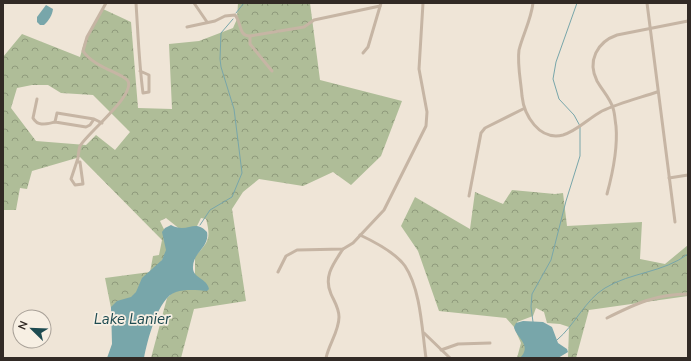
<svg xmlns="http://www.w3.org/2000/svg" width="691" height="361" font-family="'Nunito Sans',sans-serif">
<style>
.forest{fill:url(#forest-crowns);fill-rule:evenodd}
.water{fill:#78a6aa}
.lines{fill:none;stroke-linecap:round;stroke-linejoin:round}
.stream{stroke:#78a6aa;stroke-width:1}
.minor{stroke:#c6b5a4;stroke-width:3}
.labels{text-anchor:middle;stroke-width:3.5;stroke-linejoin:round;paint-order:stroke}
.water-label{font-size:15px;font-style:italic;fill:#1e4b51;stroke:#f7efe3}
</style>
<defs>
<pattern id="forest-crowns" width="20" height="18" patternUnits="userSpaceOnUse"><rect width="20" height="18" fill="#afbd98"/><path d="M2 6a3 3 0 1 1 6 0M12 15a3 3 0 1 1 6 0" fill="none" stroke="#8f9a7c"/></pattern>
</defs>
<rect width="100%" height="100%" fill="#efe5d7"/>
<g class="forest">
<path d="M238,3H310L320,80L402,101L381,156L351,185L333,172L303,186L259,179L243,192L232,209L246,301L194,309L181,358H151L167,298L178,288L195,280V256C209,242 211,238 206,219L201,218L195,230L186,234L166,218L160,221C164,230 169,237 171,247L121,320L108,358L116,333L105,278L150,272L153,256L159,255L162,240L80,157L32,171L27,189L20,188L16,210H3V57L22,34L80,57L84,43L103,9L131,22L138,108L172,109L169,44L199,41L233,28L237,19ZM32,85H48L61,93L93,95L130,132L115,150L96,135L86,145L36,141L11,108L17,88Z"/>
<path d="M512,190L555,194L563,193L567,226L642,222L640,259L665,264L688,245V296L589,310L576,358H568L569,327L560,324L547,323L544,312L536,308L533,316L517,322L524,335L527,354L523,358H517L521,343L514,327L506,318L439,311L418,251L401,226L415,197L470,229L475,192L503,204Z"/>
</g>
<g class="water">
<path d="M46,5L53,9C52,16 49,20 44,25H40L37,22V17Z"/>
<path d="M171,225C188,234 194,218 207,232C210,247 193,252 193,267C192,278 207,278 209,289L207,291C198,290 185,289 176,292C158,297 147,342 144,358H107L112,344L111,307L117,301L131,297L136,292L142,278L162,260L166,250L162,232L165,228Z"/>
<path d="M523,321L543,322L552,327L558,343L567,349L568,352L558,358H520C533,345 516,338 514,327L516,323Z"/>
</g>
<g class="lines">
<g class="stream">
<path d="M236,13L244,3"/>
<path d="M200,225L210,210L232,197L242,173L234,109L221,67L220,59L221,33L233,19"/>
<path d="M533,322L531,307L532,294L551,260L566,201L580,156V126L574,115L559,99L553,79L556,62L577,3"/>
<path d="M557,340C575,325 585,300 605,288C631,272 663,273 688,254"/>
</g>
<g class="minor">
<path d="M136,3C138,33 139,63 143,93L149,92V75L140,71"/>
<path d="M194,3L207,22"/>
<path d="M533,3C531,20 523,34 519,50C517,64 521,82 522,96C524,115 539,141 563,135C577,131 589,118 602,111C619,103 639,98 657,92"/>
<path d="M647,3L675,222"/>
<path d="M187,27L215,21L225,16L235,15C242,23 238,36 250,36L304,27L314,20L380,6"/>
<path d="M250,36V44L272,71"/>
<path d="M363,53L368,47L381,3"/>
<path d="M37,99L33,118C38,127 46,124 55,122"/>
<path d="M94,119L90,125L86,127L55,122L57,113L94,119L102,123"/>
<path d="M77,162H80L83,184L75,185L71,179C73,173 75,167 77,161C79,157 78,151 80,146C88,132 135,96 128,81C124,74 93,67 83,51L87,37L106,3"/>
<path d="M669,178L688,175"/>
<path d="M607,194C613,172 618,149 616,126C615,121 615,114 613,108C610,98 602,90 597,81C587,61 597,42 617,35L688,21"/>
<path d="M469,196L481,133L485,128L523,109"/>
<path d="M360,235C375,242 395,252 405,266C421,290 422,331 426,358"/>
<path d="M278,272L286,256L297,250L343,249L353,243L384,210L426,126L427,112L419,69L423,3"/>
<path d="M607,318C635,304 656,294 688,294"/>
<path d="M424,333L450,358"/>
<path d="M441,350L458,344L490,343"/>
<path d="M326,358C329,344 339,331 339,317C339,308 334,301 331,294C323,276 334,263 343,249"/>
</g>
</g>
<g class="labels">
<g class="water-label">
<text x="132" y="324">Lake Lanier</text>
</g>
</g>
<rect width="691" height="361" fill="none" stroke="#322a25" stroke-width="8"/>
<g transform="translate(32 329) rotate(293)"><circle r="19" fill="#f7efe3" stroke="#a8a097"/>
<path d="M0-3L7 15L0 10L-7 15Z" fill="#1e4b51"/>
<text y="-6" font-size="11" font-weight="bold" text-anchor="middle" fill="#322a25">N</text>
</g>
</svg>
